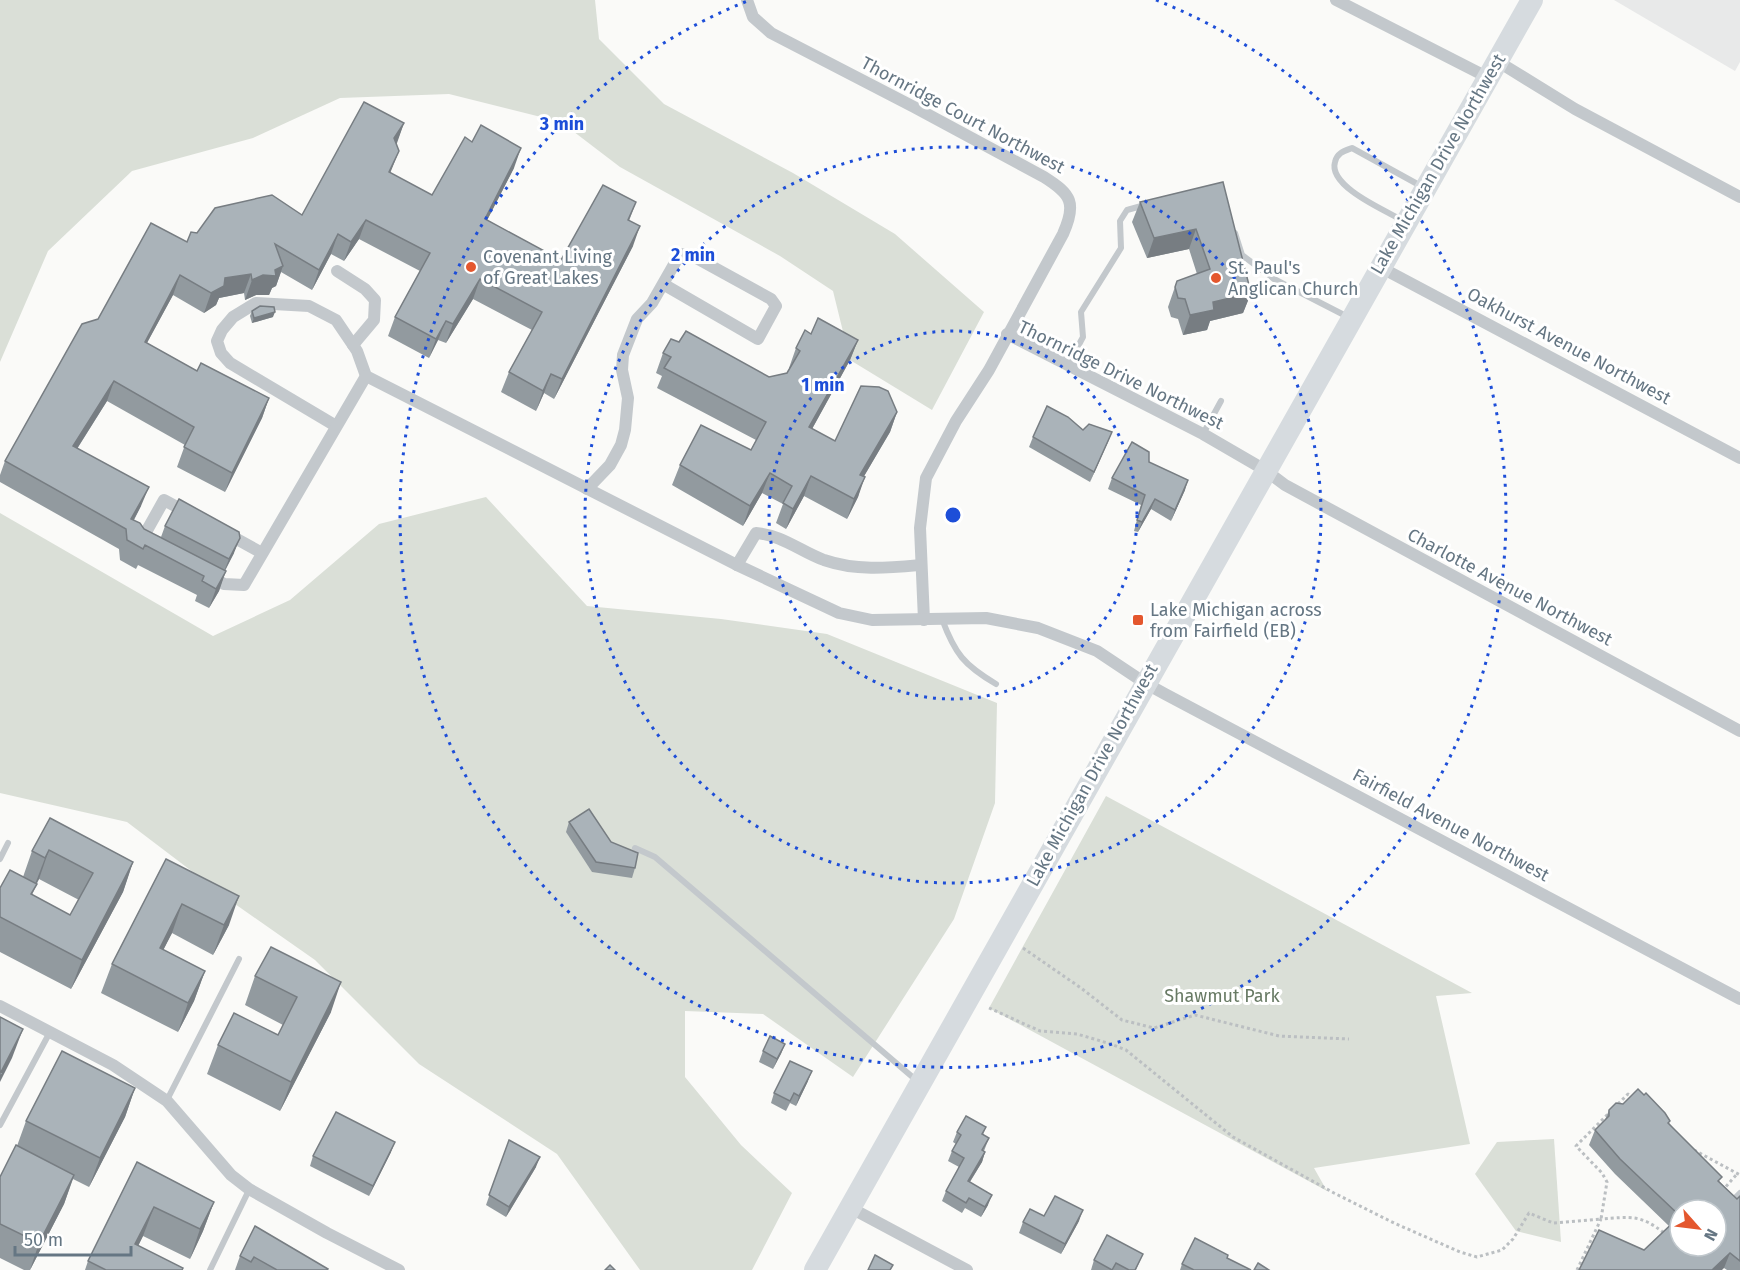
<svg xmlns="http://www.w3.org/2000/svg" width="1740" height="1270" font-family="'Fira Sans',sans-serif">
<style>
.built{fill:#e8e9e9}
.green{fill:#dadfd7}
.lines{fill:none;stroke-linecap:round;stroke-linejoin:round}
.path{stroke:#bbbfc2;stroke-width:3;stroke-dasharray:3 3;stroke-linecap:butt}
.lane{stroke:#c3c8cc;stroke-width:6}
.street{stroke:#c3c8cc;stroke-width:12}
.highway{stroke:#d6dbdf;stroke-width:22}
.wall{fill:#929a9f;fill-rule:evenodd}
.shaded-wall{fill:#777d82}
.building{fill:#aab3b9;stroke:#777d82;stroke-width:1.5;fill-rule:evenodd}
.ring{fill:none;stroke:#1d4ed8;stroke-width:3;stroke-dasharray:3 6}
.poi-dot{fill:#e4572e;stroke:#fff;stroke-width:2}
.labels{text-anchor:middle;stroke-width:6;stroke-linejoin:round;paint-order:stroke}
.street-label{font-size:18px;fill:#657683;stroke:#fff}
.poi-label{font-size:18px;fill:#657683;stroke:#fff;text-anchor:start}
.park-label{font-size:18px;fill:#687a64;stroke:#fff}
.centre{fill:#1d4ed8;stroke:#fff;stroke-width:3}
.ring-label{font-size:18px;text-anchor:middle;font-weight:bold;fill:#1d4ed8;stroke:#fff;stroke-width:6;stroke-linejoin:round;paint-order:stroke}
</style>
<rect width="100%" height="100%" fill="#fafaf8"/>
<path class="built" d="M1614,0H1740V62L1735,71Z"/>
<g class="green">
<path d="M0,0H595L599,39L664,104L793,173L895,234L984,312L932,410L850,360L833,291L780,256L620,167L561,122L449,94L340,98L253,138L132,171L48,251L0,362Z"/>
<path d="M486,497L587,606L721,619L827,634L997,703L995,803L954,919L853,1077L763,1014L685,1011V1077L741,1145L792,1193L752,1270H640L557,1154L419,1064L315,960L235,904L127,822L0,793V513L213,636L290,600L379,524Z"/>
<path d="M1106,796L1472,993L1436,996L1470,1144L1314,1168L1327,1191L989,1008Z"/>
<path d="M1554,1139L1561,1242L1516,1231L1475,1174L1497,1142Z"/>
</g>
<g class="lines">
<g class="path">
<path d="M1023,948L1081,988L1122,1020L1154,1028L1195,1015L1279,1036L1349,1039"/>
<path d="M989,1008L1040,1031L1077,1034L1111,1044L1126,1050L1233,1137L1334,1193L1394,1223L1460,1252L1477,1257L1502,1250L1513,1239L1529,1213L1553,1223L1601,1219L1607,1182L1602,1173L1576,1146L1609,1113"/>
<path d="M1618,1104L1628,1094L1632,1098"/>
<path d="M1694,1150L1740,1175"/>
<path d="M1722,1191L1737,1174"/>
<path d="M1577,1270L1601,1219C1631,1217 1640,1214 1664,1233"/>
</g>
<g class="lane">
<path d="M1402,220C1384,210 1328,186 1335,162C1337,153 1344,151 1352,148L1421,186"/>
<path d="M1235,233L1242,255L1274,279L1348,317"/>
<path d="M1068,365L1083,337L1081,312L1121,248L1120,221L1127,210L1145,205"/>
<path d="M1203,434L1221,401"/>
<path d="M942,619C955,654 964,665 996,684"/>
<path d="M635,848L655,857L916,1080"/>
<path d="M0,859L8,843"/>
<path d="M167,1100L239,959"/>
<path d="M0,1125L50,1032"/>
<path d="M1730,1203L1740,1193"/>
<path d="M210,1270L249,1190"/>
</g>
<g class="street">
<path d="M747,0L753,17L771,33L914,107L1044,177C1071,194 1077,203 1063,234L989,370L956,421L926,478L920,528L924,620"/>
<path d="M1336,0L1487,77"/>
<path d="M1497,61L1575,109L1740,197"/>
<path d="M1380,267L1740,458"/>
<path d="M337,271L365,289L375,300L374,320L353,345"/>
<path d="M1007,334L1203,434L1265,470L1285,485L1740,731"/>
<path d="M336,426L230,363L221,353L217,341L222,330L233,317L256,303L309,306L336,320L357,351L366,376L737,565L839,613L872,620L986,618L1038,628L1097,651L1145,683L1165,694L1740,999"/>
<path d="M587,489L610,465L621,445L625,430L628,398L622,370L623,355L637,319L652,303L680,254L691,255L771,299L776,306L758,339L663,284"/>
<path d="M224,532L262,553"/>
<path d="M144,542L141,541L164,500L188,513"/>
<path d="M737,565L756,533C782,535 800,551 824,560C856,571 887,568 920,565"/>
<path d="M208,575L224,584L244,585L366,376"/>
<path d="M0,1006L113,1065L167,1101L231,1175L249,1189L327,1233L399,1270"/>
<path d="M849,1207L967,1270"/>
</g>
<path class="highway" d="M815,1270L1532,0"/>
</g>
<g class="wall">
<path d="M404,123L396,144L390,173L432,195L514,168L487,220L561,260L636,202L629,221L633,246L554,399L544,393L536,411L501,392L509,372L532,330L473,299L446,343L438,340L429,358L388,336L395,317L420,271L359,239L344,261L331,254L312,290L281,272L276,286L272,288L269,295H256L245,300L244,293L219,298L216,305L204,313L173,295L147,343L197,371L269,398L262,418L225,492L177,467L185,445L107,401L77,449L141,506L134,520L144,529L161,537L165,526L234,553L225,571L219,591L209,608L195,601L197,595L138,565L136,569L120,560L119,549L0,482V475L5,461L98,319L197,233L302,215Z"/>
<path d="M1223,182L1251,293L1243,313L1210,321L1207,330L1183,335L1178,319L1171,317L1168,307L1177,281L1197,274L1189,249L1147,258L1132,222L1140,202Z"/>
<path d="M252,311L273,317L252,323L250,316Z"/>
<path d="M811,334L858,340L850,360L812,429L835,441L897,412L890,432L864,476L858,497L847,519L804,496L786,529L776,523L783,504L762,493L743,526L672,485L680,465L751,450L756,440L657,388L662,376L656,373L663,353L769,377L787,373L790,368H789L796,348Z"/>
<path d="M1112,432L1090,482L1029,447L1033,437Z"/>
<path d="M1149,462L1185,490L1171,521L1151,509L1138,532L1134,531L1141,505L1108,489L1112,478Z"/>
<path d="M50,818L133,862L123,892L71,989L0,952V888L23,877L32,851ZM39,879L79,900L70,915L32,895Z"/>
<path d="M569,822L611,842L635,868L632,878L592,872L566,832Z"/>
<path d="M166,859L229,925L213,955L172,933L163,950L205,971L194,1001L178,1032L101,993L112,964Z"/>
<path d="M255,976L331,1012L280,1111L207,1074L218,1045L278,1035L283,1025L245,1005Z"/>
<path d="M785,1044L773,1069L759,1062L763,1051Z"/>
<path d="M808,1081L796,1106L790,1103L786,1111L771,1103L774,1093Z"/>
<path d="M135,1088L125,1117L89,1187L73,1179L64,1204L30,1270H24L0,1258V1177L17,1146L26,1121Z"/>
<path d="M1609,1110L1669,1123L1720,1182L1737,1199L1740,1196V1270H1727L1724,1268L1644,1250L1669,1226L1615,1174L1589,1145L1595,1130L1605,1120Z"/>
<path d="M986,1127L983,1135L989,1138L984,1151L985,1152L982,1162L970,1182L988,1205L981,1217L965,1208L962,1213L942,1201L946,1191L959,1167L948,1161L952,1151L956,1144L953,1142L957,1132Z"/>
<path d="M509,1140L536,1167L506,1217L486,1205Z"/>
<path d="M391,1152L369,1196L310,1166L313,1156Z"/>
<path d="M137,1162L214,1202L203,1231L190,1259L143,1236L138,1246L182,1270H85L88,1261Z"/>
<path d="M1044,1216L1079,1221L1061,1254L1019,1233L1023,1222Z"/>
<path d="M255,1226L327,1270H235L240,1256Z"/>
<path d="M1143,1254L1136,1270H1091L1094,1260Z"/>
<path d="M1227,1258L1251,1270H1180L1182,1264Z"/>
</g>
<g class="shaded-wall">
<path d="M404,123L397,143L387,157L394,138Z"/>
<path d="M521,148L514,168L478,238L485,219Z"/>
<path d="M399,151L391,171L382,191L389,172Z"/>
<path d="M366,220L359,239L344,261L351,242Z"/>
<path d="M640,226L633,246L554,399L562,379Z"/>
<path d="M1196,229L1189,249L1147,258L1154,238Z"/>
<path d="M338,234L331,254L312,290L319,270Z"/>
<path d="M283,266L276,286L272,288L269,295H256L245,300L252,280Z"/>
<path d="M251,274L244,293L219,298L216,305L204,313L211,293L225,278Z"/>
<path d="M180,275L173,295L137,361L145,342Z"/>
<path d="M480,279L473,299L446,343L453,324Z"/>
<path d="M1251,293L1243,313L1210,321L1207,330L1183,335L1190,315L1213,302Z"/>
<path d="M275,312L273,317L252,323L254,318Z"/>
<path d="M446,321L438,340L429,358L436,339Z"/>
<path d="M858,340L850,360L802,447L809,427Z"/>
<path d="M551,374L544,393L536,411L543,391Z"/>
<path d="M114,381L107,401L66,466L73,446Z"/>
<path d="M269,398L262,418L225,492L232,473Z"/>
<path d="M897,412L890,432L853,495L860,475Z"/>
<path d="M1112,432L1108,442L1090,482L1094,472Z"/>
<path d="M770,473L762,493L743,526L750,506Z"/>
<path d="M811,476L804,496L786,529L793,509Z"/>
<path d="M865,477L858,497L847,519L854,499Z"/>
<path d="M1188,480L1185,490L1171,521L1175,510Z"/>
<path d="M149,487L141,506L126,534L131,519Z"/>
<path d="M1155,499L1151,509L1138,532L1142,522Z"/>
<path d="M240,538L234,553L223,574L229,559Z"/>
<path d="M226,571L219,591L209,608L216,589Z"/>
<path d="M49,850L39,879L34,887L45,858Z"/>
<path d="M133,862L123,892L71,989L82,960Z"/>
<path d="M239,896L229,925L213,955L224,925Z"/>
<path d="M182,904L172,933L149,978L160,948Z"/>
<path d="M205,971L194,1001L178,1032L188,1003Z"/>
<path d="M341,982L331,1012L280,1111L291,1082Z"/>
<path d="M23,1029L12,1058L0,1082V1074Z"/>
<path d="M785,1044L781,1054L773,1069L777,1059Z"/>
<path d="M812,1071L808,1081L796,1106L799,1096Z"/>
<path d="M135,1088L125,1117L89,1187L100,1158Z"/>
<path d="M395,1142L391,1152L369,1196L373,1186Z"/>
<path d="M985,1152L982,1162L964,1191L968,1181Z"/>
<path d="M540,1157L536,1167L506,1217L509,1207Z"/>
<path d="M74,1175L64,1204L30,1270L39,1243Z"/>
<path d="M992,1195L988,1205L981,1217L985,1207Z"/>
<path d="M214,1202L203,1231L190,1259L200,1229Z"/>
<path d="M154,1207L143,1236L126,1270L135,1244Z"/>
<path d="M1083,1210L1079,1221L1061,1254L1065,1244Z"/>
<path d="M1730,1253L1724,1268L1722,1270H1712Z"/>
</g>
<g class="building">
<path d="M364,102L404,123L394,138L399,151L389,172L432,195L465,137L472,142L481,125L521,148L485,219L561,260L603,185L636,202L628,220L640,226L562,379L551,374L543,391L509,372L542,312L480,279L453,324L446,321L436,339L395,317L430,253L366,220L351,242L338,234L319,270L275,244L283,266L275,270L276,276L263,275L252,280L251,274L225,278L224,286L211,293L180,275L145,342L197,371L201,363L269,398L232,473L184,447L194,427L114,381L73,446L149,487L131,519L140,523L144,529L226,571L216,589L202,581L204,576L145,545L143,549L127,540L126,529L5,461L82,324L98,319L151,223L187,242L191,232L197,233L215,208L272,195L302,215Z"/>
<path d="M1223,182L1251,293L1213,302L1214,310L1190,315L1185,299L1178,298L1175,287L1177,281L1210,269L1196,229L1154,238L1140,202Z"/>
<path d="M260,306L274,307L275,312L254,318L252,311Z"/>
<path d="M818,318L858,340L809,427L835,441L861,386L879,387L888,391L897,412L860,475L865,477L854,499L811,476L793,509L783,503L792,486L770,473L750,506L680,465L701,425L751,450L766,422L664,368L671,357L663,353L671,339L679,342L686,331L769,377L787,373L800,351L796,348L805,330L811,334Z"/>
<path d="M1047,406L1068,417L1083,430L1089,424L1112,432L1094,472L1033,437Z"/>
<path d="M1132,442L1149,452V462L1188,480L1175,510L1155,499L1142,522L1137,520L1145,495L1112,478Z"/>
<path d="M179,499L239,532L240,538L229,559L165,526Z"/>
<path d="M589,809L611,842L638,853L635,868L596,862L569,822Z"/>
<path d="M50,818L133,862L82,960L0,917V888L10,870L37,884L31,894L70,915L93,873L49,850L45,858L32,851Z"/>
<path d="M166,859L239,896L224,925L182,904L160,948L205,971L188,1003L112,964Z"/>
<path d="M271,947L341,982L291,1082L218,1045L234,1013L278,1035L297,997L255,976Z"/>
<path d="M0,1017L23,1029L1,1072L3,1073L0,1077Z"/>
<path d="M770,1036L785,1044L777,1059L763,1051Z"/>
<path d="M62,1051L135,1088L100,1158L26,1121Z"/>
<path d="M790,1061L812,1071L799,1096L794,1093L790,1101L774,1093Z"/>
<path d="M1638,1089L1644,1095L1646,1093L1665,1113L1670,1121L1668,1123L1722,1177L1718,1181L1737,1199L1740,1196V1261L1730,1253L1712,1270H1579L1599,1230L1644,1250L1680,1216L1620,1159L1595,1130L1609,1116V1110L1616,1103L1623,1104ZM1680,1210H1716V1246H1680Z"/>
<path d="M336,1112L395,1142L373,1186L313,1156Z"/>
<path d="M966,1116L986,1127L982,1134L989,1138L982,1150L985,1152L968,1181L992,1195L985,1207L969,1198L966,1203L946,1191L964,1158L952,1151L961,1135L957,1132Z"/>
<path d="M509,1140L540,1157L509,1207L489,1195Z"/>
<path d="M16,1145L74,1175L39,1243L0,1224V1177Z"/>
<path d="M137,1162L214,1202L200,1229L154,1207L135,1244L183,1268L182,1270H106L88,1261Z"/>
<path d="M1055,1196L1083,1210L1065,1244L1023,1222L1030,1209L1044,1216Z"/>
<path d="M255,1226L328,1269L327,1270H277L254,1257L251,1262L240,1256Z"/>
<path d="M1107,1235L1143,1254L1135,1270H1129L1116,1263L1112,1270L1094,1260Z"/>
<path d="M1195,1238L1228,1255L1227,1258L1251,1270H1194L1182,1264Z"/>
<path d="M875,1255L893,1265L890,1270H868Z"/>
<path d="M1258,1263L1269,1270H1254Z"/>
<path d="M610,1265L615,1270H605Z"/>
</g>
<g class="ring">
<circle cx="953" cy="515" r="184"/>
<circle cx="953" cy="515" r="368"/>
<path d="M1156 0A553 553 0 1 1 750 0"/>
</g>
<g class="poi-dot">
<circle cx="471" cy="267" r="6"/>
<circle cx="1216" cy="278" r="6"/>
<rect x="1132" y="614" width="12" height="12" rx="3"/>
</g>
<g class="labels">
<g class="street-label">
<text transform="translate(963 115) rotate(28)" y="6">Thornridge Court Northwest</text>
<text transform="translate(1438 164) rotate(-60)" y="6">Lake Michigan Drive Northwest</text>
<text transform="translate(1569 346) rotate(28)" y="6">Oakhurst Avenue Northwest</text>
<text transform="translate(1121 375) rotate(26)" y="6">Thornridge Drive Northwest</text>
<text transform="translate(1510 587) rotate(28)" y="6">Charlotte Avenue Northwest</text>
<text transform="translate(1092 775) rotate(-61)" y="6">Lake Michigan Drive Northwest</text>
<text transform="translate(1451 825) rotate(28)" y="6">Fairfield Avenue Northwest</text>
</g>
<g class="poi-label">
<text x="483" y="263">Covenant Living<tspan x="483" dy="21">of Great Lakes</tspan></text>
<text x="1228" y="274">St. Paul's<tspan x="1228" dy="21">Anglican Church</tspan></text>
<text x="1150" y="616">Lake Michigan across<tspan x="1150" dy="21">from Fairfield (EB)</tspan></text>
</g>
<g class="park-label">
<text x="1222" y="1002">Shawmut Park</text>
</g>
</g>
<circle cx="953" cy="515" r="9" class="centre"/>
<g class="ring-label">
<text x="562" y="130">3 min</text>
<text x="693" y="261">2 min</text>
<text x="823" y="391">1 min</text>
</g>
<g transform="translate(1698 1228) rotate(118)"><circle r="28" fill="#ffffff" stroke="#c1c8cd" stroke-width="1.5"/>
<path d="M0-4.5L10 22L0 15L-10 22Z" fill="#e4572e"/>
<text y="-9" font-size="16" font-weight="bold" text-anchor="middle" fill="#657683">N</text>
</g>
<path d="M15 1246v9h116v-9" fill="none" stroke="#657683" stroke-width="3"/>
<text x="24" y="1246" font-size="18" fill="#657683" stroke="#ffffff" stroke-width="4.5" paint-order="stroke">50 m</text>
</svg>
